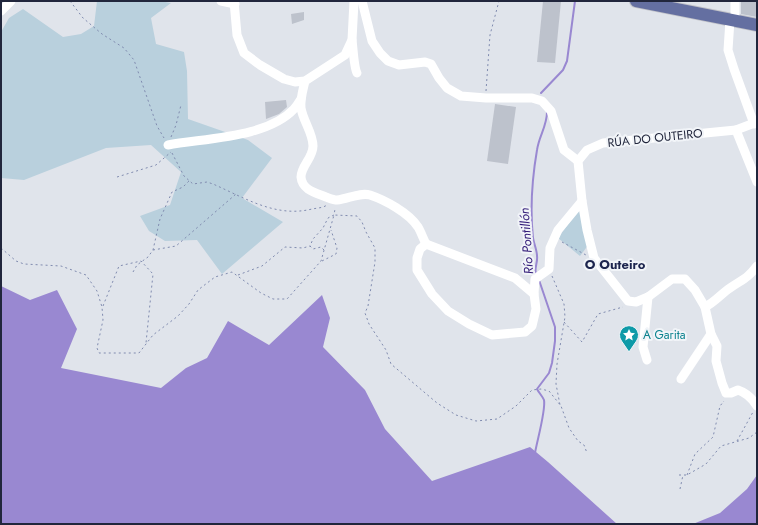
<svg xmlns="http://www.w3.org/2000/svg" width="758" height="525" font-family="Jost,sans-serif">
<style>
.green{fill:#b9d0dd}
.water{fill:#9988d1}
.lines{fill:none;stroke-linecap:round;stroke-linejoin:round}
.stream{stroke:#9988d1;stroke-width:2}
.building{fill:#bdc2cc}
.major-casing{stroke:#c1c2c8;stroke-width:14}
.path{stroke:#808baf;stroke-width:1;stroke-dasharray:2 3;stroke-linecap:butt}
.minor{stroke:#fff;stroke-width:9}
.major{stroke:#646fa1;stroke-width:12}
.labels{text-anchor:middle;stroke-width:4;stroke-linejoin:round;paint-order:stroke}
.street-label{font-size:12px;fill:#21263c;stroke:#f1f4f8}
.culture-label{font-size:12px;fill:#0d838f;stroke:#f1f4f8;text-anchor:start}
.water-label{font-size:13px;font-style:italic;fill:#321b78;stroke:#f1f4f8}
.neighbourhood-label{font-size:13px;font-weight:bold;fill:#1d254e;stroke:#f1f4f8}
</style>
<rect width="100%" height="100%" fill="#e0e4eb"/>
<g class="green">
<path d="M97,1H160L171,3L151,18L156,44L184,52L187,71L188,119L248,140L272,158L242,198L283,222L222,274L197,240L165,241L149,231L140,216L170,205L181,172L151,145L106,148L24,180L1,178V32L9,18L23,9L63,37L81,34L94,26Z"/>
<path d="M580,208L589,244L580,256L558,238Z"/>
</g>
<g class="water">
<path d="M1,286L30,300L57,290L77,329L61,368L161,388L186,368L207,358L228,321L269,345L322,295L330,318L323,347L365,390L385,429L432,481L530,447L548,462L617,524H1Z"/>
<path d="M757,475V524H693L720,513L747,489Z"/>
</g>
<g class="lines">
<g class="stream">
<path d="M541,93L563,70L567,61L575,1"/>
<path d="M536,274C534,268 538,262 537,256C537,250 534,244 533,238C530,209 532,179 537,150C539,136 547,126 547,112"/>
<path d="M535,453C537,441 546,410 544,400C543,397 539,393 537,389L549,373L552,363L555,341V327L539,280"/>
</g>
</g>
<g class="building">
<path d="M543,1H561L555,63L537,62Z"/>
<path d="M741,1H757V17L741,14Z"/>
<path d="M304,12V20L292,24L291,14Z"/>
<path d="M286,100L287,107L279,114L266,119L265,102Z"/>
<path d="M495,104L516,107L508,164L487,161Z"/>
</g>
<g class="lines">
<defs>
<path id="major" d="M636,1L757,25"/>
</defs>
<use href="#major" class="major-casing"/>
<g class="path">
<path d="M70,1L83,18L102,34L124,48L134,60L157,126L164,138"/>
<path d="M486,91L490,35L499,1"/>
<path d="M171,137L176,125L181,105"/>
<path d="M172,153L184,176L193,184L207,182L213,184C245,198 276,218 312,209C317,208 323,208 327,205"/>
<path d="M117,177L156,165L171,152"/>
<path d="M562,242L586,255"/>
<path d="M1,248L16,261L24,264L61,266L86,275L97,291L102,307L103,320L97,348L99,353H139L153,335L178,316L189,304L198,290L215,277L232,272L261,293L273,299H287L321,261L334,215L357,216L362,222L366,232L375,248V262L368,306L365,313L369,324L386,350L391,364L437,403L456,415L476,421L497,419L516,406L532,390L541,389L549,391L561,406L569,428L578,441L584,445L587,453"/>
<path d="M153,250L176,246L236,194"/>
<path d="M324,250L321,247L313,249L310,246L313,239L323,228L328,218L334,215L335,209"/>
<path d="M322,261L336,254L337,248L331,230"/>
<path d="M133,272L137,265L148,257L153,250L160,219L172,192L183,187L189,181"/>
<path d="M238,275L262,266L285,247L303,248L310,246"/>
<path d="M552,276L564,304L565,317L557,364L556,384L560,405"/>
<path d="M103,306L119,266L141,261L153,274L146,343"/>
<path d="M564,322L582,342L598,314L623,307"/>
<path d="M737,441L753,412"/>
<path d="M679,475H687L706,464L721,446L749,438L757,432"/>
<path d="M687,475L695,454L713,437L720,406L724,401"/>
<path d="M680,489L683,475"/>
</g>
<g class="minor">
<path d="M221,1L235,4"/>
<path d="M234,1L237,35L244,53L260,65L284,79L295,82L305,81L345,55L352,40L354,1"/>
<path d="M362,1L372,41L380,53L388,61L399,65L425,62L431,64L439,78L447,88L461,96L486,98H532L542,101L551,111L564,150L578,161"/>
<path d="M1,11L11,1"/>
<path d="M730,20L728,50L734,69L754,124"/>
<path d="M735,20V1"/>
<path d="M352,40C353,47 354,68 357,73"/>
<path d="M305,81C303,90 300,99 301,108C303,121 313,133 313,146C313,158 301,166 301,177C302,190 316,193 326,197C329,198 334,200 337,200C348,199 360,192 370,195C385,200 409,213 418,227C421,232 423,238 426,244"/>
<path d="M757,122L736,130L757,182"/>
<path d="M736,130L603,143L587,150L578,161L582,201L587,230L594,258L628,301L636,302L648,297L672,279H685L695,290L705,307L711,334L717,346L716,361L722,383L726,393H731L738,390C747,393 752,398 757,406"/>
<path d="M168,145C205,138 267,138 294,109C297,106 299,102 301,99"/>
<path d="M426,244L420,249L417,258V270L432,294L448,311L469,324L492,335L525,332L532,326L536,309L534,294L535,279L549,269L550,248L558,230L582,201"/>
<path d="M426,244L515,278L534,294"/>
<path d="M705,307C715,302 721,294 730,288C743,279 747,279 757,266"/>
<path d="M647,360L643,347L648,297"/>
<path d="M681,379L711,334"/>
</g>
<use href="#major" class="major"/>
</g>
<defs>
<symbol id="sight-pin" viewBox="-11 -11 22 30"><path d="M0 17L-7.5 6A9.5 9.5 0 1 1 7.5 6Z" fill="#0f9aa8" stroke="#f1f4f8"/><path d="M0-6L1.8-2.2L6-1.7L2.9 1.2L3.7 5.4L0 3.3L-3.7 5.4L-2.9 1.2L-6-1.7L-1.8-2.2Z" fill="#fff"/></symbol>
</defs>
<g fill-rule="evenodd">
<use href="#sight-pin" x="618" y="324" width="22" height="30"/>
</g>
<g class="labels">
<g class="street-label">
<text transform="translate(655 138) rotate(-6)" y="4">RÚA DO OUTEIRO</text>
</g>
<g class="culture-label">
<text x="643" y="339">A Garita</text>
</g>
<g class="water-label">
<text transform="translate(526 241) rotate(-94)" y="5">Río Pontillón</text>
</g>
<g class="neighbourhood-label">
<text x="615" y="269">O Outeiro</text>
</g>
</g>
<rect width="758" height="525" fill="none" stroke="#21263c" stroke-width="4"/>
</svg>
